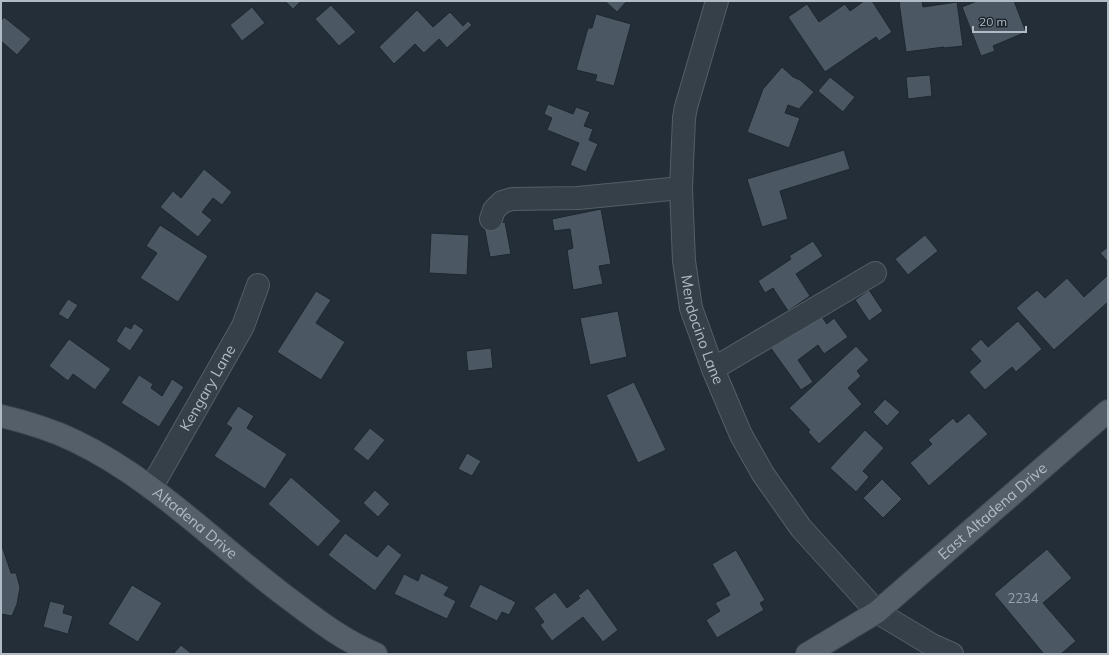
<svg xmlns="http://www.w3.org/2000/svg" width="1109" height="655" font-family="Mulish,sans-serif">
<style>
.building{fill:#4b5864;stroke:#1d272f}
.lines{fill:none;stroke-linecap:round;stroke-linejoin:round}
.minor-casing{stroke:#545e66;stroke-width:24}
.major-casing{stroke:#3f4952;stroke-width:24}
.minor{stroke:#364049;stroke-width:22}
.major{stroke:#545f69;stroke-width:22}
.labels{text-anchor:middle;stroke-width:3;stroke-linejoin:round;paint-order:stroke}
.number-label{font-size:13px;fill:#98a2ad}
.street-label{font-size:15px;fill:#b1bbc5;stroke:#1c252d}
</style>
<rect width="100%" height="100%" fill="#232e38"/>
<g class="building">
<path d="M285,1H301L293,9Z"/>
<path d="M605,1H627L617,12Z"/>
<path d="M864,1H872L892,32L879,41L876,37L825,72L788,17L807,4L819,22L845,4L850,11Z"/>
<path d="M907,1H922L923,7L957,2L963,46L944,48V47L906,52L899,2Z"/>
<path d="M977,1H1014L1026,32L993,46L995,51L981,56L962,7Z"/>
<path d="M331,5L356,32L339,46L315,19Z"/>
<path d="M252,7L265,23L242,41L230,25Z"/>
<path d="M417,10L433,27L450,12L463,26L468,21L472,25L447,48L439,39L424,53L415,44L394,64L379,47Z"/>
<path d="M596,14L631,24L614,86L595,81L597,75L576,70L588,28H592Z"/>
<path d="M4,17L31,39L17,55L1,41V21Z"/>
<path d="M782,67L793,77L800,80L814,92L799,109L788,105L785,113L800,118L789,148L747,132L763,89Z"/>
<path d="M930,75L932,96L908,99L906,77Z"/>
<path d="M830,77L855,97L843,112L818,91Z"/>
<path d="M548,104L573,114L576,107L590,112L584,126L593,129L589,140L598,144L586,172L570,165L579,143L547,130L552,118L544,114Z"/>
<path d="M844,150L850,169L780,191L788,219L762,227L747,179Z"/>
<path d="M204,169L232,192L222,205L213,198L202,212L212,220L198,237L160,207L173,191L181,198Z"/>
<path d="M601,209L611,264L599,266L603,284L573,290L567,250L573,248L570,229L554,231L552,219Z"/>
<path d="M505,222L511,254L490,257L484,226Z"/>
<path d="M160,225L208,256L178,302L140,278L157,253L146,246Z"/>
<path d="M431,233L469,235L467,275L429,273Z"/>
<path d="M925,235L938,251L908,275L895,259Z"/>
<path d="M813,241L823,256L796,274L810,296L788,311L773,288L765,293L758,281L791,259L789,256Z"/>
<path d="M1108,247V262L1100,253Z"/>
<path d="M1108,275V302L1054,350L1016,308L1037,290L1045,298L1067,278L1084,297Z"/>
<path d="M869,290L883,311L869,321L855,300Z"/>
<path d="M316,291L331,300L316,323L345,342L321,380L277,352Z"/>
<path d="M68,299L78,305L68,320L58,314Z"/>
<path d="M618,311L627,357L590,365L580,318Z"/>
<path d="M819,313L827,324L834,318L848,337L824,354L818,345L798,360L813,382L801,390L770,347Z"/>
<path d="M1018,321L1042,349L1016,372L1012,367L985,390L969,372L981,361L970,349L981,339L988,347Z"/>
<path d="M134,323L144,330L130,351L116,341L125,326L131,329Z"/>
<path d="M69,339L111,369L95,390L73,374L68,381L49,366Z"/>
<path d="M856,346L869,360L857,371L861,376L848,388L862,404L819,444L808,432L810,430L789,408Z"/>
<path d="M491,348L493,368L468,371L466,351Z"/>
<path d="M139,375L153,384L151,388L162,396L172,379L184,387L159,427L121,403Z"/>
<path d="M634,382L666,450L638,463L606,395Z"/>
<path d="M885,399L900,412L887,426L873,412Z"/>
<path d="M238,406L254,416L247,428L287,454L265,489L214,456L232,428L226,424Z"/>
<path d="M969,413L988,434L929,486L910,463L932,444L928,440L953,418L957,423Z"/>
<path d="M370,428L385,440L368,461L353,449Z"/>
<path d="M865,430L884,448L863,471L869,477L856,492L830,468Z"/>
<path d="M467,453L481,461L472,476L458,469Z"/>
<path d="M291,477L341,521L318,547L268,504Z"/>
<path d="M882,479L902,499L883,518L863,498Z"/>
<path d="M375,490L390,504L378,517L363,503Z"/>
<path d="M345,533L377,557L388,544L402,555L375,591L328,555Z"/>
<path d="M1,543L11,573H16L20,587L17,604L12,616L1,614Z"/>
<path d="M1047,549L1072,578L1043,603L1076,641L1061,654H1044L994,594Z"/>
<path d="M736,550L765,600L760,603L764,610L717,638L706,620L720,611L715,603L730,595L712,564Z"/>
<path d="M421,573L449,587L444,595L456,601L447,619L394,594L404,574L418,581Z"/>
<path d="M480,584L516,602L509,615L502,612L497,621L469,607Z"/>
<path d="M132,585L162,603L138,642L108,624Z"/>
<path d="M588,588L618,630L603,642L583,617L552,641L540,625L544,622L534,608L555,592L567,608L580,598L578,596Z"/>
<path d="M50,601L65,605L63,613L73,616L68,634L43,627Z"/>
<path d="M181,645L192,654H173Z"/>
</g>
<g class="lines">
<defs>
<g id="minor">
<path id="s1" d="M717,1L686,107L684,118L681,188L684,261L691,308L713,369L741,435L763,474L801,528L877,612L932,645L952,654"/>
<path d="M491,219L494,210L502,202L512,199L578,198L681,188"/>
<path d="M713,369L875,273"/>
<path id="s2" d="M151,488L243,326L258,285"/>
</g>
<g id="major">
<path id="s3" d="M1,416C26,422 52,430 75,441C154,479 215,543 284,595C313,617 342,640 376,654"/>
<path id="s4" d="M807,654L877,612L1108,411"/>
</g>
</defs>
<use href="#minor" class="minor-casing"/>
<use href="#major" class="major-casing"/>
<use href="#minor" class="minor"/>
<use href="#major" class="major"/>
</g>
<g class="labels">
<g class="number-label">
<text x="1023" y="603">2234</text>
</g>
<g class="street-label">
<text dy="5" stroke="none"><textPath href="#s1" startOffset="336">Mendocino Lane</textPath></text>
<text dy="5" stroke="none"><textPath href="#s2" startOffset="115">Kengary Lane</textPath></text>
<text dy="5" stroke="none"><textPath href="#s4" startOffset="235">East Altadena Drive</textPath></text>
<text dy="5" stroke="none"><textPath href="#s3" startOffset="224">Altadena Drive</textPath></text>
</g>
</g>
<rect width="1109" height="655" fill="none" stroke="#b1bbc5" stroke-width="4"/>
<path d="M973 26v6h53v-6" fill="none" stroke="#b1bbc5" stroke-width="2"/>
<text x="979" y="26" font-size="12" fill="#b1bbc5" stroke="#1c252d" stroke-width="3" paint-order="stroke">20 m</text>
</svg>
